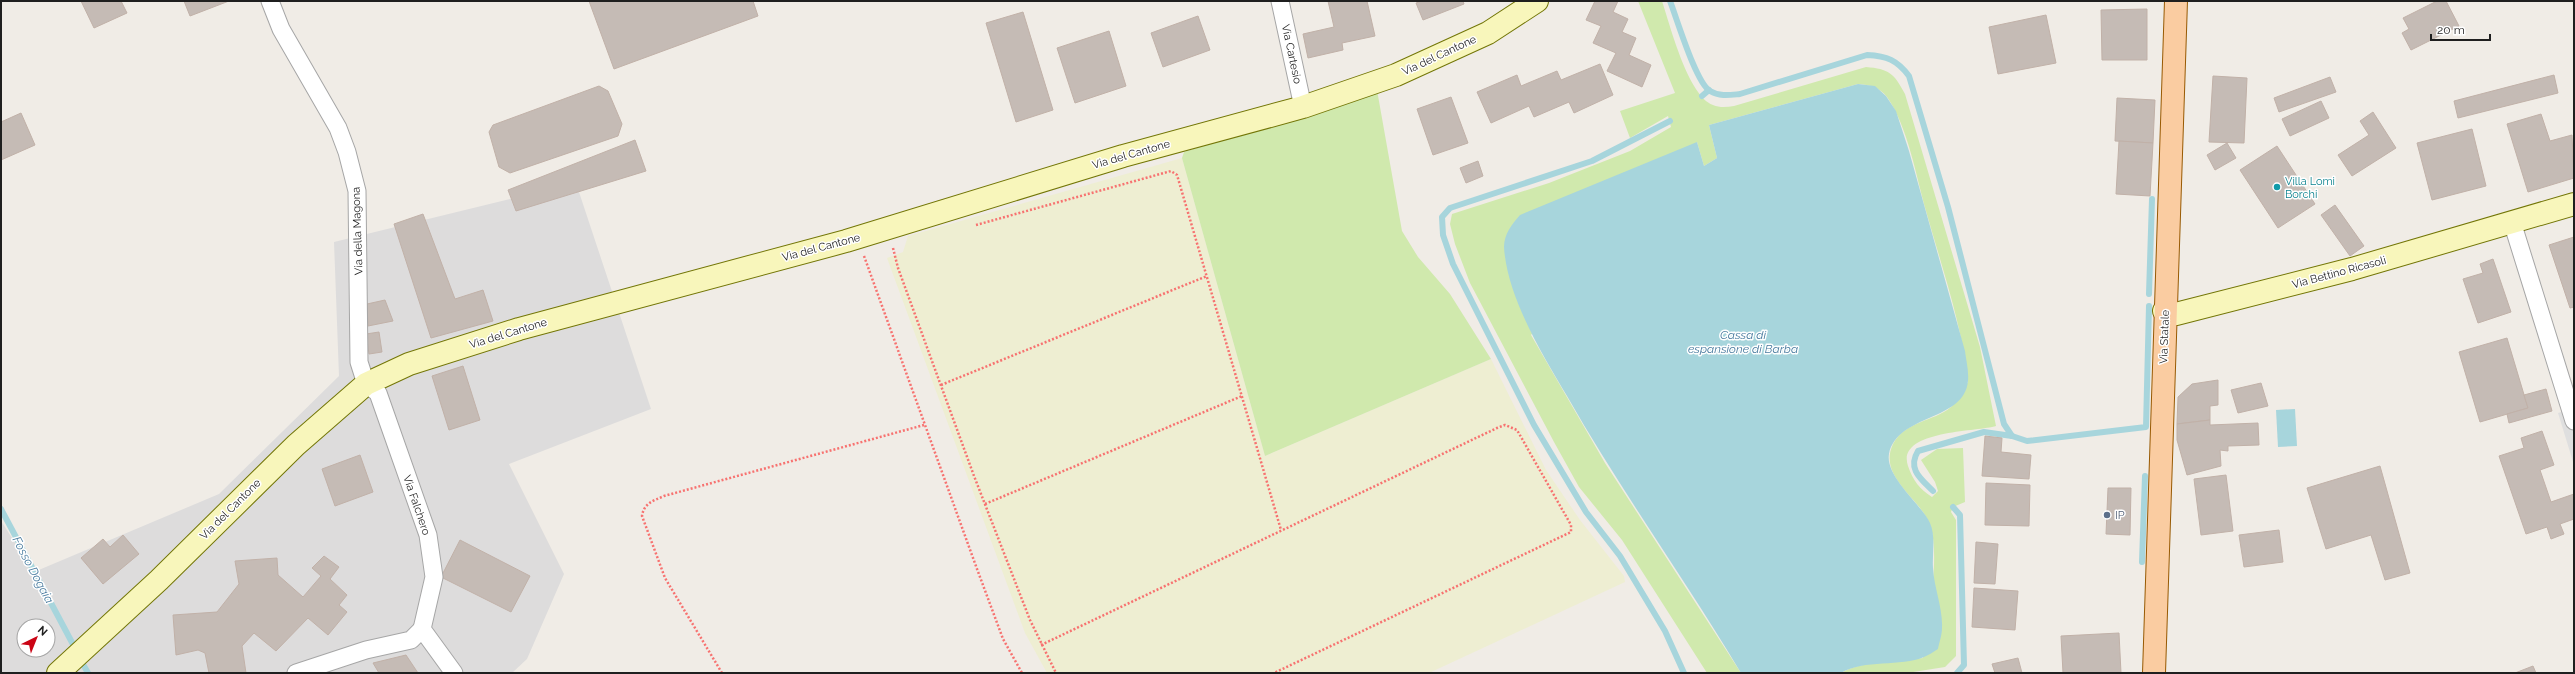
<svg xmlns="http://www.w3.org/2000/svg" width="2575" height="674" font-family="Raleway,sans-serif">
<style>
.residential{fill:#dddcdc;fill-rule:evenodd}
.farmland{fill:#eeeed2}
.grass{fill:#d0e9ad}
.parking{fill:#dfdfdf}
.water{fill:#a7d5dc}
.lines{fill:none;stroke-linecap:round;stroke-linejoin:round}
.stream{stroke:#a7d5dc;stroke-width:6}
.building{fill:#c5bbb5;stroke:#c1b1a8}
.street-casing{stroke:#a6a6a6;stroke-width:19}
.secondary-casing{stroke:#737607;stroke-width:24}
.primary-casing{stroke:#985a03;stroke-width:24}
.path{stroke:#f77270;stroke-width:2.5;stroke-dasharray:2 2;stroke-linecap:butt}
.street{stroke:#fff;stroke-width:17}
.secondary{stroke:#f8f6bb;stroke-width:22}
.primary{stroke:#facca1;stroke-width:22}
.culture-dot{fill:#0f9aa8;stroke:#fff;stroke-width:1.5}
.service-dot{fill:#5c6f8a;stroke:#fff;stroke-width:1.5}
.labels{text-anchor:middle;stroke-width:3;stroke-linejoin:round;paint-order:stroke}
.street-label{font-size:11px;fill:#1f1f1f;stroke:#fff}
.culture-label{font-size:11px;fill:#0d838f;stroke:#fff;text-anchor:start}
.service-label{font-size:11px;fill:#4e5e75;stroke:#fff;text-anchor:start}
.water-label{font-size:12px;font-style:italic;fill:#477a9e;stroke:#fff}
</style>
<rect width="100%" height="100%" fill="#f0ece6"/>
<path class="residential" d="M576,183L651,409L509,464L564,574L527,659L512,673H1V521L34,572L219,494L339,376L334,242ZM24,626H48V650H24Z"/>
<path class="farmland" d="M1182,158L1265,456L1491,359L1546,470L1580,520L1624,576L1625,582L1429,673H1047L1025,633L887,258L903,252L908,236Z"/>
<g class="grass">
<path d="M1638,1H1662C1670,25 1688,96 1713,105C1720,108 1727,107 1734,106L1866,67C1889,69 1894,73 1905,94L1980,347L1996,426C1977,432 1896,430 1908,466C1913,481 1920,489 1932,497L1938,491L1935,482L1921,460L1937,449L1963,448L1965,502L1953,507L1951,512L1956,520V656L1945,667L1907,673H1841C1860,661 1900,661 1923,658C1927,622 1941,557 1930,525C1922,500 1877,477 1893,444C1905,421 1933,422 1951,407C1958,402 1963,389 1968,382C1962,324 1942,268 1926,211C1916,176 1908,127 1887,97C1879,87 1871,85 1858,84L1709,125L1717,158L1704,166L1697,142L1531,335L1605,463L1741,673H1707L1622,540L1579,487L1554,442L1470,283L1455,244L1450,224L1452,214L1549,183L1630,151L1671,127L1668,116L1630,138L1620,111L1675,93Z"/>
<path d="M1377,90L1402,231L1418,257L1450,294L1491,359L1265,456L1182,158L1184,152Z"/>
</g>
<path class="parking" d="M2574,408V465L2558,413Z"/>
<g class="water">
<path d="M1858,84L1875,86L1886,96L1896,111L1909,151L1965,351C1966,360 1969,371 1968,381C1964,422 1898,413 1889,454C1885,477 1922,505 1930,523C1936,537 1932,553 1933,568C1934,588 1943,608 1942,628C1942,635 1939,643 1938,649C1933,652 1929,655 1924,657C1901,667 1864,659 1841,673H1741C1685,579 1621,491 1567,396C1542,354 1507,297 1504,247C1504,234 1512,224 1520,215L1697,142L1704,166L1717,158L1709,125Z"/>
<path d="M2295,409L2297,446L2278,447L2276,410Z"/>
</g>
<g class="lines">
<g class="stream">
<path d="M1670,1C1677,19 1696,83 1710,91C1720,97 1730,95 1740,94L1867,55C1887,56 1897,60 1909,76L1948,207L2004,424L2012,436L2027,441L2146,427L2149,306"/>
<path d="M1702,96L1709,90"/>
<path d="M1670,121L1592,161L1450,208L1442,217L1443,235L1453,264L1534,425L1586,512L1620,556L1665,631L1684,673"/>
<path d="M2149,294L2152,199"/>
<path d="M1933,491C1921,479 1907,469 1918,451L1984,432L2012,436"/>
<path d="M1953,507L1960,515L1964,665L1957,673"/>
<path d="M1,509L76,650"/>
<path d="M2142,562L2145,476"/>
<path d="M80,659L88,673"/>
</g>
</g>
<g class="building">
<path d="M81,1H121L127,13L94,28Z"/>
<path d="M184,1H229L190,16Z"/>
<path d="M589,1H753L758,16L614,69Z"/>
<path d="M1328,1H1367L1375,36L1342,43L1343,50L1308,58L1303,34L1334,27Z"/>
<path d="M1422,1H1463L1464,4L1423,20L1416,3Z"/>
<path d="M1595,1H1618L1613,12L1628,19L1622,32L1636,38L1629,55L1651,65L1642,87L1607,71L1616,53L1593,43L1601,26L1586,20Z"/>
<path d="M2437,1H2446L2459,26L2411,50L2402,33L2409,29L2403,18Z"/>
<path d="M2147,9V60H2102L2101,10Z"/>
<path d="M1023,12L1053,110L1016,122L986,23Z"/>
<path d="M2046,15L2056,63L1998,74L1989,27Z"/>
<path d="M1198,16L1210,50L1163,67L1151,33Z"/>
<path d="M1109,31L1126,86L1075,103L1057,48Z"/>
<path d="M1600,64L1613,95L1574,113L1569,102L1534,117L1529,106L1491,123L1477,92L1517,75L1521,86L1557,71L1561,80Z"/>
<path d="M2554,75L2558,93L2458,118L2454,101Z"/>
<path d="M2213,76L2247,78L2244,143L2209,142Z"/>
<path d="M2330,77L2336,92L2279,112L2274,98Z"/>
<path d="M599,86L608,91L622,124L618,136L510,173L499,167L489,132L493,125Z"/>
<path d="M1451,97L1468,143L1433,155L1417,109Z"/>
<path d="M2117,98L2155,100L2153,143L2115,141Z"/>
<path d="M2321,101L2329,118L2290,136L2282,119Z"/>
<path d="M2373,112L2396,148L2352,176L2338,155L2369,135L2360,121Z"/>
<path d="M21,113L35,145L1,160V122Z"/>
<path d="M2541,114L2550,141L2572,135L2574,178L2528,192L2507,124Z"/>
<path d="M2472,129L2486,186L2432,200L2417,143Z"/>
<path d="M635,140L646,171L516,211L508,190Z"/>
<path d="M2119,141L2153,143L2150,196L2116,194Z"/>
<path d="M2227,143L2236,158L2215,170L2207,155Z"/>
<path d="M2277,146L2315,204L2278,228L2240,170Z"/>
<path d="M1478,161L1483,176L1466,183L1460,168Z"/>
<path d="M2335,205L2364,246L2350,256L2321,215Z"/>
<path d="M423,214L455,299L483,290L493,321L431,338L394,224Z"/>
<path d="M2574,237V307L2570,308L2549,245Z"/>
<path d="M2493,259L2511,312L2478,323L2463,279L2483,273L2480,264Z"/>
<path d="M385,300L393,321L368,326L367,304Z"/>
<path d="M379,332L382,352L369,354L366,334Z"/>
<path d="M2507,338L2528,408L2480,422L2459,352Z"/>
<path d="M463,366L480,420L449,430L432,376Z"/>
<path d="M2218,380V405L2210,406V420L2177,424L2178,397L2192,384Z"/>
<path d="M2261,383L2268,406L2238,413L2231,390Z"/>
<path d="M2546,389L2552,411L2509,423L2507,414L2528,408L2524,395Z"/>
<path d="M2210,420V425L2258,423L2259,445L2228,446V451L2220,450L2221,466L2187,475L2177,440V424Z"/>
<path d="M2542,431L2554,465L2540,470L2551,502L2574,494V519L2560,524L2564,534L2551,539L2547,527L2526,534L2499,456L2524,448L2521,438Z"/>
<path d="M1985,436L2002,438L2001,452L2031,455L2029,479L1982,476Z"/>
<path d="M360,455L373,492L335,506L322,469Z"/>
<path d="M2380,466L2410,573L2385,580L2371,535L2326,549L2307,488Z"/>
<path d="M2226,475L2233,531L2201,535L2194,479Z"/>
<path d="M1986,483L2030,485L2029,526L1985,525Z"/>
<path d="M2108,488H2131L2130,535L2106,534Z"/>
<path d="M2279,530L2283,562L2244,567L2239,535Z"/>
<path d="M123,535L139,554L103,584L81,558L103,539L110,547Z"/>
<path d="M460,540L530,576L511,612L441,577Z"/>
<path d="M1976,542L1998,544L1995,584L1974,583Z"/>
<path d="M324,556L339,567L330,579L347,595L339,605L347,612L328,635L308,618L276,651L254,633L242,646L246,673H209L205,653L198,650L176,655L173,615L217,612L239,584L235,561L277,558L278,575L303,597L321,576L312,568Z"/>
<path d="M1974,588L2018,591L2015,630L1972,627Z"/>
<path d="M2119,633L2121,673H2063L2061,636Z"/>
<path d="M406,655L418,673H379L373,663Z"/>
<path d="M2018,658L2022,673H1995L1992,664Z"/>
<path d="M2533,666L2536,673H2515Z"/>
</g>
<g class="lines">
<defs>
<g id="street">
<path d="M270,1L281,29L338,128L347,152L357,191L359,362L366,384L378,393L428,535L434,577L422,629L454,673"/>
<path d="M1280,1L1303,107"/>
<path d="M2512,222L2574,421"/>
<path d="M296,673L366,650L411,640L422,629"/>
</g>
<g id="secondary">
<path d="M2164,311L2176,314L2352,269L2574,204"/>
<path d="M58,673L159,580L296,445L366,384L409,364L519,329L846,241L1123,156L1303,107L1396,75L1488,33L1537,1"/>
</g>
<path id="primary" d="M2154,673L2176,1"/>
</defs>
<use href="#street" class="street-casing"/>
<use href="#secondary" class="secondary-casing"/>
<use href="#primary" class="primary-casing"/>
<g class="path">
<path d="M976,225L1171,171L1177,175L1281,530"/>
<path d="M893,248L898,268L974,476L1030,620L1056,673"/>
<path d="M864,256L977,569L1003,639L1022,673"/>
<path d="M941,385L1207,276"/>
<path d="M985,504L1242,396"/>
<path d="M1041,645L1497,428L1505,425L1517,430L1571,525V532L1274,673"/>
<path d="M722,673L665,578L642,516C644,503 653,501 664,496L924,425"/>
</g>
<use href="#street" class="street"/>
<use href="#secondary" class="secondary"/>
<use href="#primary" class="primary"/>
</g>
<circle class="culture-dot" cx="2277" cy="187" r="4"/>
<circle class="service-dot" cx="2107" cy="515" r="4"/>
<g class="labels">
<g class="street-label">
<text transform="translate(1292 54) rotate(78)" y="4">Via Cartesio</text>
<text transform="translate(1439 55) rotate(-25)" y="4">Via del Cantone</text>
<text transform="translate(1131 154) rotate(-16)" y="4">Via del Cantone</text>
<text transform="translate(357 231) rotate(-92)" y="4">Via della Magona</text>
<text transform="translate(821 247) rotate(-15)" y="4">Via del Cantone</text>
<text transform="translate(2339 272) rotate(-15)" y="4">Via Bettino Ricasoli</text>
<text transform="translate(508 333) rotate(-17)" y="4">Via del Cantone</text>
<text transform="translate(2164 337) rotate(-88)" y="4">Via Statale</text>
<text transform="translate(417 505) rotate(71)" y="4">Via Falchero</text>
<text transform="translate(230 509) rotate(-45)" y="4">Via del Cantone</text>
</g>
<g class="culture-label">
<text x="2285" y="185">Villa Lomi<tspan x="2285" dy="13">Borchi</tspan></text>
</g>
<g class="service-label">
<text x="2115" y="519">IP</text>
</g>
<g class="water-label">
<text x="1743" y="339">Cassa di<tspan x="1743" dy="14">espansione di Barba</tspan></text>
<text transform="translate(33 570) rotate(62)" y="4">Fosso Dogaia</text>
</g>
</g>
<rect width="2575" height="674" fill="none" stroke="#1f1f1f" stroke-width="4"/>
<g transform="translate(36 638) rotate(43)"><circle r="19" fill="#ffffff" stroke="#a5a5a5"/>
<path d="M0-3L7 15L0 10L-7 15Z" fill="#cb0415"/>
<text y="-6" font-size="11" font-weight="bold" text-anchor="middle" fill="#1f1f1f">N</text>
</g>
<path d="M2431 34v6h59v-6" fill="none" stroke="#1f1f1f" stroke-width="2"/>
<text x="2437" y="34" font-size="12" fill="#1f1f1f" stroke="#ffffff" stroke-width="3" paint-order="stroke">20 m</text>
</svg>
